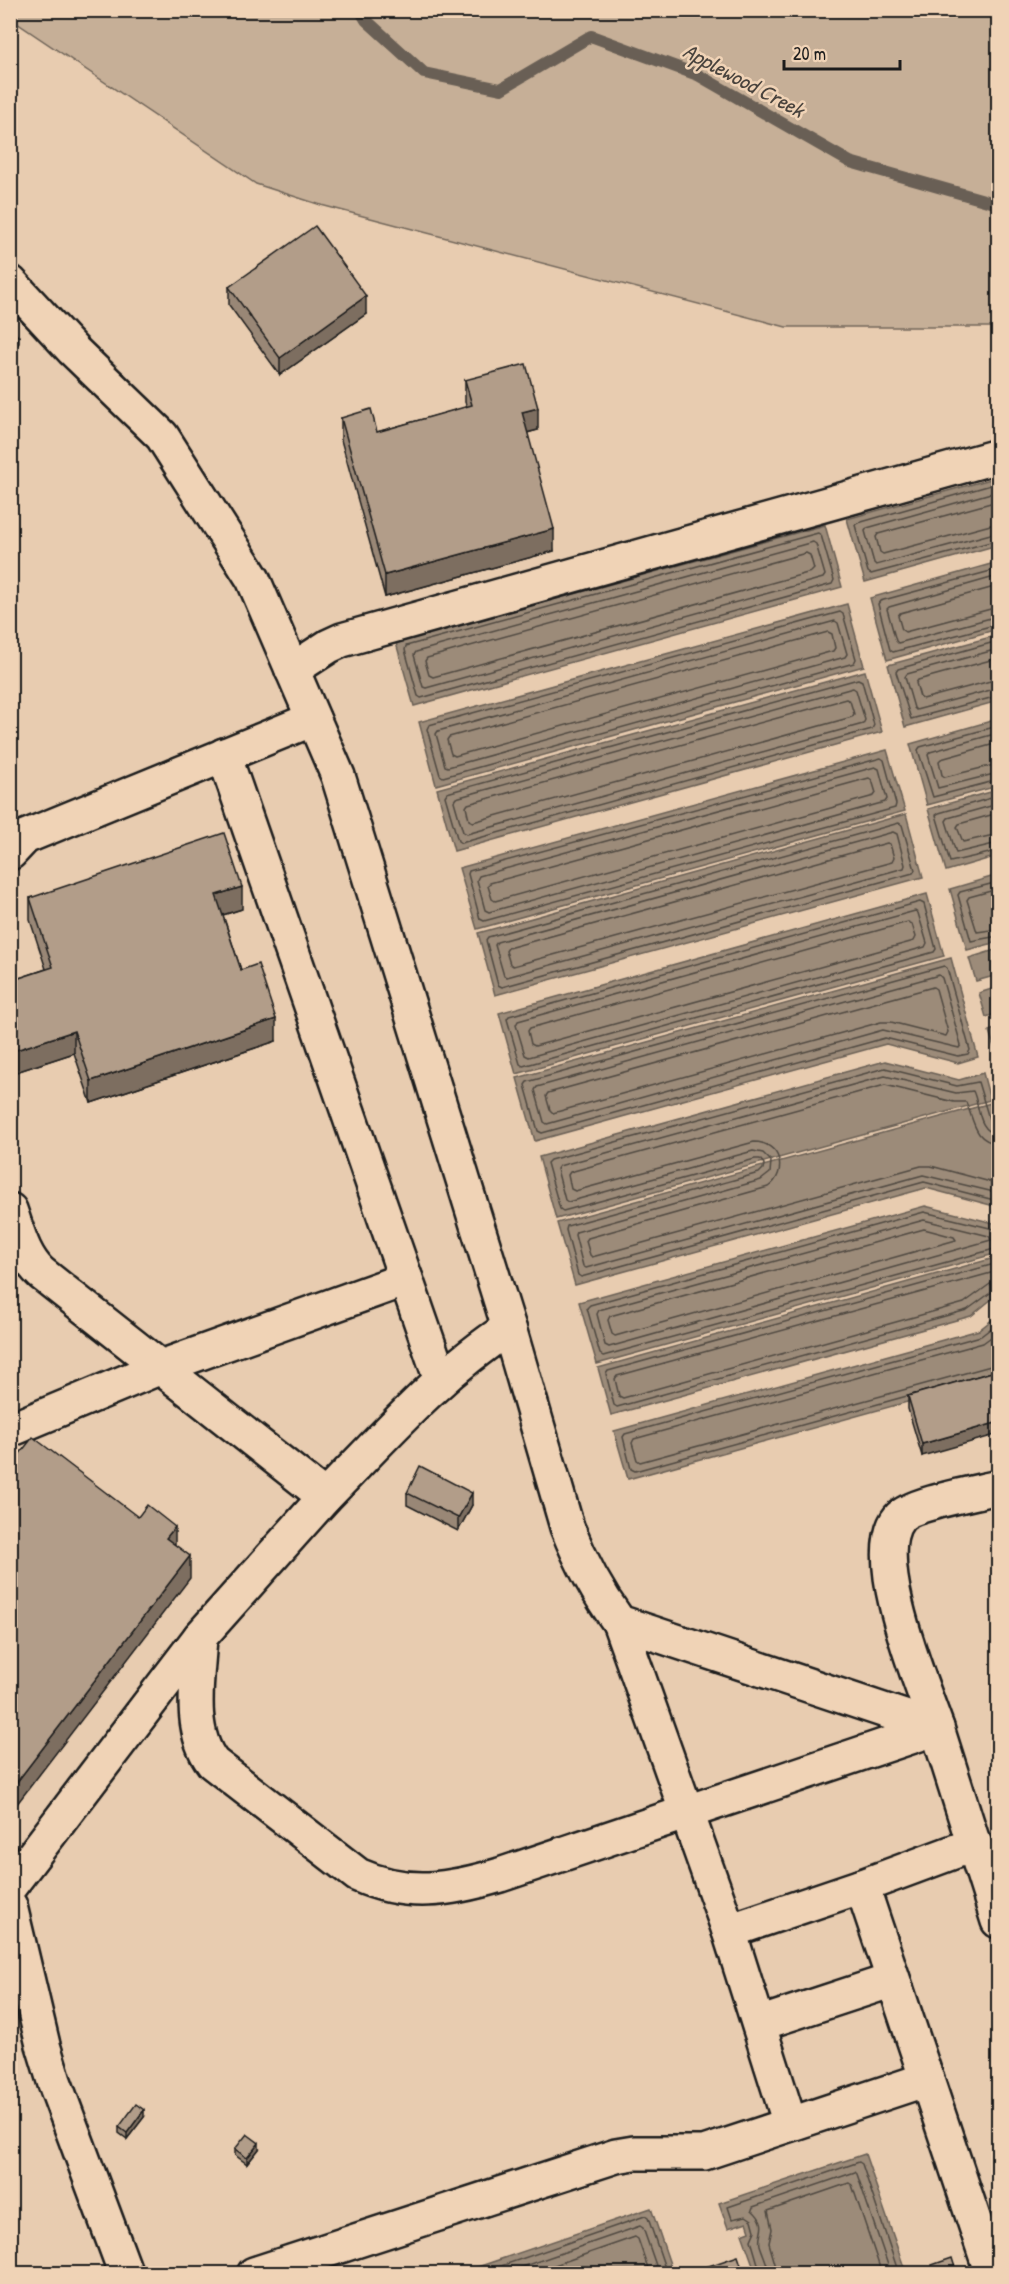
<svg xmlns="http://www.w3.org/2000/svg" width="1009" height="2284" font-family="'Patrick Hand',sans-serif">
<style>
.green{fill:#c6af97;stroke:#71665a;stroke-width:1.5}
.water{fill:#9c8b79;stroke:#695f54;stroke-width:1.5}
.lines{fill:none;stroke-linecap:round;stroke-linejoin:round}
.shore{stroke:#4f4841;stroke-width:1.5}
.stream{stroke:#695f54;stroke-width:12}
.minor-casing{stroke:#1c1c1c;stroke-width:38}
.minor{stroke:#f0d3b6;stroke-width:33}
.wall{fill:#998776;stroke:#1c1c1c;stroke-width:1.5}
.shaded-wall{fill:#7d6e60;stroke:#1c1c1c;stroke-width:1.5}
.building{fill:#b29d89;stroke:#1c1c1c;stroke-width:1.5}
.labels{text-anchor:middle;stroke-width:5;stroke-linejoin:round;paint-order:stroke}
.water-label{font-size:22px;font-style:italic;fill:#49433d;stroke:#f0d3b6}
</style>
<rect width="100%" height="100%" fill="#e8ccb0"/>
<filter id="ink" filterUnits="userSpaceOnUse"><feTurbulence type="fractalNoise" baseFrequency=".0167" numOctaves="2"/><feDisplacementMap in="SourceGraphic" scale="12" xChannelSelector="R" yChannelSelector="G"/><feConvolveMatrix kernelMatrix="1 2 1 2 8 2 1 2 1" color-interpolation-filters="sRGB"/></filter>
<g filter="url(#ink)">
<path class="green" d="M10,11H998V327H786L321,205L256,184L11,19Z"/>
<g class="water">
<path d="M998,477V545L865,582L847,519Z"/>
<path d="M825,525L842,587L414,706L396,643Z"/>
<path d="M998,562V629L887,660L870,598Z"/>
<path d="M847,604L864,666L436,785L419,722Z"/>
<path d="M998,635V701L905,727L888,665Z"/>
<path d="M865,671L882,732L454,851L437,789Z"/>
<path d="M998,719V786L927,805L910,744Z"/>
<path d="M887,750L905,811L477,929L459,868Z"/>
<path d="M998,790V856L946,871L928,809Z"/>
<path d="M906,814L923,877L495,995L478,933Z"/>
<path d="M998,875V942L967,950L950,889Z"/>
<path d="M927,894L944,956L516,1074L499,1013Z"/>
<path d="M998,949V975L976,981L969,958Z"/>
<path d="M951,958L978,1057L958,1063L886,1044L535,1141L517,1078Z"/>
<path d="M998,987V1013L986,1017L979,993Z"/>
<path d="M998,1028V1052L996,1053L989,1031Z"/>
<path d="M885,1061L959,1080L983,1073L990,1100L556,1219L539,1157Z"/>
<path d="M991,1103L998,1130V1207L926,1188L575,1285L557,1223Z"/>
<path d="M925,1206L998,1224V1253L597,1364L579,1302Z"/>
<path d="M998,1257V1294L971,1316L611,1415L598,1368Z"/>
<path d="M998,1315V1377L628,1479L614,1431L979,1330Z"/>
<path d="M865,2154L906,2273H756L742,2234L750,2231L747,2222L728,2228L719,2203Z"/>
<path d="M651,2208L673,2273H460Z"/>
</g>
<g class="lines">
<g class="shore">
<path d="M998,483L858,523L855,525L868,572L871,574L998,540"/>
<path d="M998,491L867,528L865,531L874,563L876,565L998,532"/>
<path d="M998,501L878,534L876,537L880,552L883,554L998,523"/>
<path d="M818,533L821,535L834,580L832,584L421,698L418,696L405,650L406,646Z"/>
<path d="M813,542L816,544L825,575L823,578L426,688L423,687L414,655L416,652Z"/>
<path d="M806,553L810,555L814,569L811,572L433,677L429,675L425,661L427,658Z"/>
<path d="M998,569L880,601L878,604L890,650L893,652L998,624"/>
<path d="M998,576L889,607L887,609L896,641L898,643L998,616"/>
<path d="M998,586L900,613L898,616L902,630L905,632L998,607"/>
<path d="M840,612L843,614L856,659L854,663L443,777L440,775L427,729L429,725Z"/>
<path d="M835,621L838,623L847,654L845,657L448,767L445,766L436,734L438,731Z"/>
<path d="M828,632L832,634L835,648L833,651L455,756L451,754L447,740L449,737Z"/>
<path d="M998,641L898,669L896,672L911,719L998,696"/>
<path d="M998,649L907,674L905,677L914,708L916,710L998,688"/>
<path d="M998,658L918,680L916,683L920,697L923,699L998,679"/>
<path d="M858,679L862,681L874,725L872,729L461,843L458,841L445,796L447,793Z"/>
<path d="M853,688L856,690L865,720L863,724L467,834L463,832L454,801L456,798Z"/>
<path d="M846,699L850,701L854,714L852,717L473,822L469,820L466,807L468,804Z"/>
<path d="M998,726L920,747L918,750L933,797L998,780"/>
<path d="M998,733L930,752L928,755L938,788L998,773"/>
<path d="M998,743L941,759L939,761L942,775L945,777L998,764"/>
<path d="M881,758L884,760L896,804L895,808L484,921L480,919L468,874L469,871Z"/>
<path d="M875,767L879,769L887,799L885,802L489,912L485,910L477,880L479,876Z"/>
<path d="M869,778L872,780L876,793L874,796L495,901L492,899L488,886L490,883Z"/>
<path d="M998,796L939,813L936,815L950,862L998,851"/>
<path d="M998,804L948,818L946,821L956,853L998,843"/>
<path d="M998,813L959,824L957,827L963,842L998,834"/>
<path d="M899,823L902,825L915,870L913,873L502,987L498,985L486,940L488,937Z"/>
<path d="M893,832L897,834L905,865L904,868L507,977L504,976L495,945L497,942Z"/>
<path d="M887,843L890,844L894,858L892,862L513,966L510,964L506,951L508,948Z"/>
<path d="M998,882L960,892L958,895L971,941L998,936"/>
<path d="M998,889L969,897L967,900L977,932L998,929"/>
<path d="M920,902L924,904L936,949L934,952L523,1066L520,1064L507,1019L509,1016Z"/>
<path d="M915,911L918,913L927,943L925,947L529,1057L525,1055L516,1025L518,1021Z"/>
<path d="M908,922L912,924L916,937L914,941L535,1046L531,1044L528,1031L530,1028Z"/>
<path d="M944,966L947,968L970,1050L968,1054L958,1056L885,1038L542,1133L538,1131L525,1085L527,1082Z"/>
<path d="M939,975L942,978L961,1045L959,1048L883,1030L547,1124L544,1122L535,1090L537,1087Z"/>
<path d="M933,987L936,989L948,1032L946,1036L891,1022H881L553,1113L550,1110L546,1096L548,1093Z"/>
<path d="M998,1126H994L990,1122L978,1082L957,1086L885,1068L550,1160L547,1163L560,1209L563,1211L755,1159H760L764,1164L763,1169L759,1173L567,1226L566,1230L578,1275L581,1277L924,1182L998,1201"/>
<path d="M998,1134C977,1132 980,1105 973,1091L956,1093L885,1076L559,1166L557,1169L565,1200L568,1202L753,1151L763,1153L771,1161L770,1173L761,1180L576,1232L575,1235L583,1266L586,1268L923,1175L998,1193"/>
<path d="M998,1143C974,1142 974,1120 966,1102H954L885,1085L570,1172L568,1175L571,1189L575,1191L754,1142C780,1142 789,1172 768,1187L588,1238L586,1241L590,1255L592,1257L921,1166H931L998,1184"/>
<path d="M924,1220L989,1236L991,1240L609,1347L605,1345L597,1314L599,1310Z"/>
<path d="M924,1229L954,1237L956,1240L615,1336L612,1334L608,1320L610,1316Z"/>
<path d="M998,1230L924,1212L590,1305L587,1308L600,1354L603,1356L998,1248"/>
<path d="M998,1263L608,1371L606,1374L614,1405L617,1407L967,1310L993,1291L998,1290"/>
<path d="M998,1271L617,1376L615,1379L619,1396L623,1398L964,1303L990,1284L998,1282"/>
<path d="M998,1332L983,1343L634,1439L632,1443L637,1460L640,1462L998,1364"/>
<path d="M907,1396L635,1471L631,1469L623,1437L625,1434L981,1336L998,1323"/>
<path d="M478,2274L645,2216L648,2218L667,2274"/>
<path d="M501,2274L640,2226L643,2228L659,2274"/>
<path d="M529,2274L635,2237L638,2239L650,2274"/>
<path d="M761,2274L751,2240L755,2231L752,2220L746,2216L732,2219L728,2207L859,2162L862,2164L899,2274"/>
<path d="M769,2274C768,2264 763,2255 760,2245C757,2232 770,2226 752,2210L753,2207L855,2172L857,2174L891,2274"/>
<path d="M778,2274L769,2243L772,2229L768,2211L849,2183L852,2185L882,2274"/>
</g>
<path class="stream" d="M360,10L366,20L424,73L501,89L591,36L698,75L850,162L998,204"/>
<defs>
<g id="minor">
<path d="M10,282L73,350L162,436L253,579L338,776L509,1328L567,1527C581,1562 597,1592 619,1622L937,1728L998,1921"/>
<path d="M292,670L329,646L342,640L998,456"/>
<path d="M224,755L441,1380"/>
<path d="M10,853L25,837L313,719"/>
<path d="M10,1210C18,1232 23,1256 41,1273L325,1497C383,1438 439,1373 509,1328"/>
<path d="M10,1430L161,1367L406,1279"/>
<path d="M619,1622L729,1931L790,2124"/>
<path d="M200,1637C198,1676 187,1730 213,1763L358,1875C407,1897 450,1890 500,1875L937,1728C922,1685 867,1556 899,1518C910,1504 979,1492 998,1487"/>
<path d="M10,1886L200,1637L325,1497"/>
<path d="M862,1886L992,2274"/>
<path d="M10,1906L43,2045L54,2081L126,2274"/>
<path d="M729,1931L862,1886L975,1844"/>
<path d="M759,2024L893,1980"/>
<path d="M254,2274L616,2156L634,2153H704L927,2079"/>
</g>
</defs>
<use href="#minor" class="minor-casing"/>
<use href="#minor" class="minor"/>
</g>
<g class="wall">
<path d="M229,287L366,314L280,375L229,305Z"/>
<path d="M465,380L538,430L527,433L554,551L385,597L341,440V418L377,432L467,407L465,402Z"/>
<path d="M30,898L242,909L223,915L241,970L276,1041L91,1103L74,1053L10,1074V981L46,969L30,920Z"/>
<path d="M999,1370L922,1456L908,1409V1396Z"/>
<path d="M407,1493L472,1505L458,1531L407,1505Z"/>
<path d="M144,2117L127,2139L119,2133V2127Z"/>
<path d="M235,2149H259L247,2164L235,2155Z"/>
</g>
<g class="shaded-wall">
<path d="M366,296V314L280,375V358Z"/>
<path d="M19,337V343L11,352V346Z"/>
<path d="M538,408V430L522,434V412Z"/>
<path d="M554,529V551L385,597V575Z"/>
<path d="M242,887V909L216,917V895Z"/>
<path d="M276,1019V1041L91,1103V1081Z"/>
<path d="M74,1031V1053L10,1074V1052Z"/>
<path d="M999,1422V1434L922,1456V1444Z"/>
<path d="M472,1493V1505L458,1531V1518Z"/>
<path d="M175,1527V1549L166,1538Z"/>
<path d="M190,1556V1578L10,1813V1791Z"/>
<path d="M144,2110V2117L127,2139V2133Z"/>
<path d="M259,2143V2149L247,2164V2158Z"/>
</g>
<g class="building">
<path d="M315,226L366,296L280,358L229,287Z"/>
<path d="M10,328L19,337L11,346H10Z"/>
<path d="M526,364L538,408L522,412L554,529L385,575L341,418L371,409L377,432L472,405L465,380Z"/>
<path d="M224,833L242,887L216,895L241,970L258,964L276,1019L91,1081L74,1031L10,1052V981L53,967L30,898Z"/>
<path d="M999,1370V1422L922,1444L908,1396Z"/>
<path d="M33,1437L138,1517L147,1505L175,1527L166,1538L190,1556L10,1791V1466Z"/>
<path d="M420,1466L472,1493L458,1518L407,1493Z"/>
<path d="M136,2104L144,2110L127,2133L119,2127Z"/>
<path d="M247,2134L259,2143L247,2158L235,2149Z"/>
<path d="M738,2256L744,2274H691V2272Z"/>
<path d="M952,2258L957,2274H935L932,2265Z"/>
</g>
</g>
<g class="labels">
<g class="water-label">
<text transform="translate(744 80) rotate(28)" y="8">Applewood Creek</text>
</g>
</g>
<rect width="1009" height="2284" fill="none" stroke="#f0d3b6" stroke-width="36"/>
<rect x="18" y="18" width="973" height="2248" fill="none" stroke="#1c1c1c" stroke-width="2" filter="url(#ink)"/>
<path d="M784 60v9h116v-9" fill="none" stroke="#1c1c1c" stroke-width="3"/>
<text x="793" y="60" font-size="18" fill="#1c1c1c" stroke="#f0d3b6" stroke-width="4.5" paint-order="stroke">20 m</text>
</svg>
